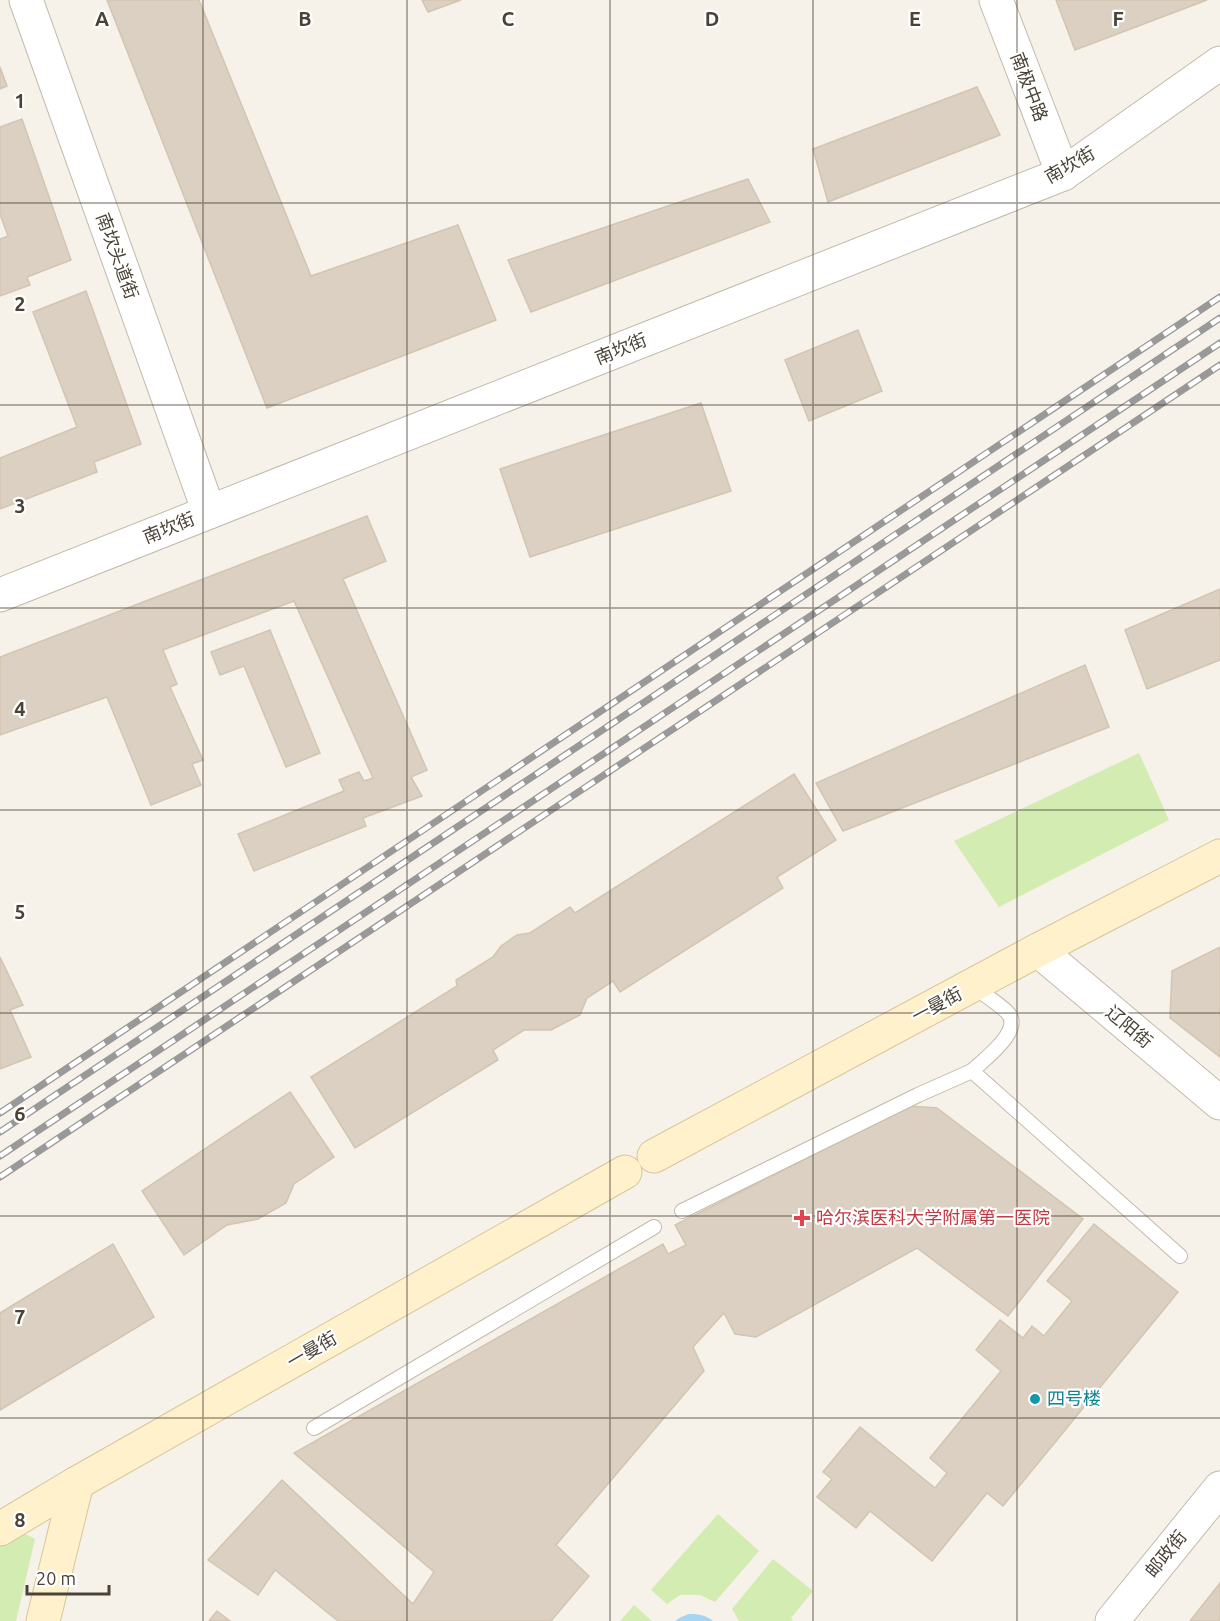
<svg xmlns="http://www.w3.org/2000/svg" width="1220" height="1621" font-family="Ubuntu,'Noto Sans SC',sans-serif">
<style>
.green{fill:#d2ecb1}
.water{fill:#a4d5f5}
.building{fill:#dbd0c1;stroke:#d3c5b1;stroke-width:1.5}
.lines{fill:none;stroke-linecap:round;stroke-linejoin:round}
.service-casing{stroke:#c2baac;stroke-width:16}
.tertiary-casing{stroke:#c2baac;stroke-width:35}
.secondary-casing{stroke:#d8c698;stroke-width:35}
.service{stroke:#fff;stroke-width:14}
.tertiary{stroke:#fff;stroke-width:33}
.secondary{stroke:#fff1cb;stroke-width:33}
.rail-casing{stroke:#999;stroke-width:7}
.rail{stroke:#fff;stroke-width:4.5;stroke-dasharray:14;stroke-linecap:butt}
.grid{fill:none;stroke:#4a4237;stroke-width:1.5;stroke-opacity:0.55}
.health-dot{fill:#e0444e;stroke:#fff;stroke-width:2}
.culture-dot{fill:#0f9aa8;stroke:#fff;stroke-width:2}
.labels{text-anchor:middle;stroke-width:4.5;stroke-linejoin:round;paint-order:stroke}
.street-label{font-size:18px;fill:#4a4237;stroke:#fff}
.health-label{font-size:18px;fill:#be3a42;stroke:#fff;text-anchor:start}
.culture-label{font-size:18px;fill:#0d838f;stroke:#fff;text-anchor:start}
.grid-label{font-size:20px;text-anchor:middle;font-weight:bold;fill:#4a4237;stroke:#fff;stroke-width:4.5;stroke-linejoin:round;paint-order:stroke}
</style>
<rect width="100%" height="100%" fill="#f6f2ea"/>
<g class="green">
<path d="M1139,753L1169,820L999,907L954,841Z"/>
<path d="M718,1514L759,1551L715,1602L700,1595H680L667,1604L651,1590Z"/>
<path d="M21,1532L35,1539L16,1621H0V1545Z"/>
<path d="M773,1559L813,1591L791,1618L793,1621H739L732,1609Z"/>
<path d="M634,1605L652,1621H620Z"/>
</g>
<path class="water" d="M689,1614C699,1614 706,1615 713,1621H675L681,1617Z"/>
<g class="building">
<path d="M107,0H199L311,276L458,225L496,320L267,408Z"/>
<path d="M422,0H461L428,12Z"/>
<path d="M1056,0H1207L1075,50Z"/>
<path d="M0,67L7,86L0,89Z"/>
<path d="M977,87L1000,135L828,202L813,149Z"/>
<path d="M22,119L71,260L27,277L30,285L0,296V239L8,236L0,214V127Z"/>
<path d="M748,179L770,222L531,312L508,260Z"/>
<path d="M86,291L141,444L94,462L97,472L0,509V458L77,427L33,312Z"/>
<path d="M858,330L882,391L809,421L785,360Z"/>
<path d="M701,403L731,491L530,557L500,469Z"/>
<path d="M367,516L386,561L343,579L427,770L411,777L422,796L363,818L366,826L254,871L238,834L344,791L339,780L359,772L364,781L373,778L294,601L163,650L177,684L170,687L203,760L192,764L201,785L151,805L107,697L0,735V657Z"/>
<path d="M1220,589V660L1147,689L1125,630Z"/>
<path d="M270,630L320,753L286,767L244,666L220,675L211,652Z"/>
<path d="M1085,665L1109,727L843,831L816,783Z"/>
<path d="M794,774L836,840L777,877L783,888L620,992L613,981L587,998L580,1015L551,1030H524L493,1050L498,1060L355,1148L311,1077L457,986L456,980L493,957L501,946L517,935L530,933L570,907L575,913Z"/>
<path d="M1220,947V1057L1170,1018L1172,971Z"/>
<path d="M0,957L23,1005L10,1010L31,1057L0,1069Z"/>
<path d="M290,1092L334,1157L294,1184L286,1203L258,1219L227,1225L184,1255L142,1191Z"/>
<path d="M910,1106L937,1108L1083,1219L1008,1316L917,1248L756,1337L735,1334L724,1313L693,1347L704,1371L556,1545L589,1576L551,1621H338L275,1570L258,1595L208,1560L282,1480L413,1604L434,1572L294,1453L663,1244L668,1254L686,1245L675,1225Z"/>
<path d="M1094,1224L1178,1292L1003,1506L987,1493L932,1561L870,1511L856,1528L817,1497L832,1479L823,1472L860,1427L935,1488L947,1473L930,1458L1001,1371L976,1350L1000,1320L1023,1338L1032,1326L1044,1336L1072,1301L1047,1281Z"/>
<path d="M113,1244L154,1317L0,1410V1313Z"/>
<path d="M1220,1583V1621H1190Z"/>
<path d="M217,1611L230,1621H209Z"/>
</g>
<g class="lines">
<defs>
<g id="service">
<path d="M973,986C984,995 997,1002 1007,1012C1025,1030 984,1059 972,1071L1180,1256"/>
<path d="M682,1211L918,1095L972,1071"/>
<path d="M314,1428L654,1227"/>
</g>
<g id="tertiary">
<path d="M26,0L209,512"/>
<path d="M996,0L1063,174"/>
<path d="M0,595L1063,174L1220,63"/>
<path d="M1038,950L1220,1103"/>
<path d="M1112,1621L1220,1488"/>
</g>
<g id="secondary">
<path d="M654,1156L1038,950L1220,856"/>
<path d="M0,1529L77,1483L625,1172"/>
<path d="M43,1621L77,1483"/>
</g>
</defs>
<use href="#service" class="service-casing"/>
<use href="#tertiary" class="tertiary-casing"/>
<use href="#secondary" class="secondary-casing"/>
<use href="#service" class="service"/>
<use href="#tertiary" class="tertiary"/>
<use href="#secondary" class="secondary"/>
<defs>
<g id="rail">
<path d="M0,1113L1220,297"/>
<path d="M0,1132L1220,318"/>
<path d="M0,1156L1220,343"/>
<path d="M0,1177L1220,365"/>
</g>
</defs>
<use href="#rail" class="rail-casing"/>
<use href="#rail" class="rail"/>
</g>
<path class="grid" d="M203,0V1621M407,0V1621M610,0V1621M813,0V1621M1017,0V1621M0,203H1220M0,405H1220M0,608H1220M0,810H1220M0,1013H1220M0,1216H1220M0,1418H1220"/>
<path class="health-dot" d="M799 1209h6v6h6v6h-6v6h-6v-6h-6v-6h6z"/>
<circle class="culture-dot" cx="1035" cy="1399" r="6"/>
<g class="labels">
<g class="street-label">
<text transform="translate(1029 87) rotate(69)" y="6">南极中路</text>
<text transform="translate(1070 165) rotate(-30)" y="6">南坎街</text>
<text transform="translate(117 256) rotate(70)" y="6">南坎头道街</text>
<text transform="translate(621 349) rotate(-22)" y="6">南坎街</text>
<text transform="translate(169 528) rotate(-22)" y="6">南坎街</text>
<text transform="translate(937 1005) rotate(-28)" y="6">一曼街</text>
<text transform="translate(1129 1027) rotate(40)" y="6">辽阳街</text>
<text transform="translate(312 1350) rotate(-30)" y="6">一曼街</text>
<text transform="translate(1166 1554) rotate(-51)" y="6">邮政街</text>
</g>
<g class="health-label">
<text x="816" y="1224">哈尔滨医科大学附属第一医院</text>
</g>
<g class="culture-label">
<text x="1047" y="1405">四号楼</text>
</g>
</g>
<g class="grid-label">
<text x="102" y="26">A</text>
<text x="305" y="26">B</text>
<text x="508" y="26">C</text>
<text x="712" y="26">D</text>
<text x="915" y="26">E</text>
<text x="1118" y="26">F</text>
<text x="20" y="108">1</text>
<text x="20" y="311">2</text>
<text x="20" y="513">3</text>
<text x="20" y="716">4</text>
<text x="20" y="919">5</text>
<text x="20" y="1121">6</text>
<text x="20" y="1324">7</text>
<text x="20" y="1527">8</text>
</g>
<path d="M27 1585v9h82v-9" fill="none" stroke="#4a4237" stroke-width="3"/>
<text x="36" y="1585" font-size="18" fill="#4a4237" stroke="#ffffff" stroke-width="4.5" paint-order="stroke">20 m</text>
</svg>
